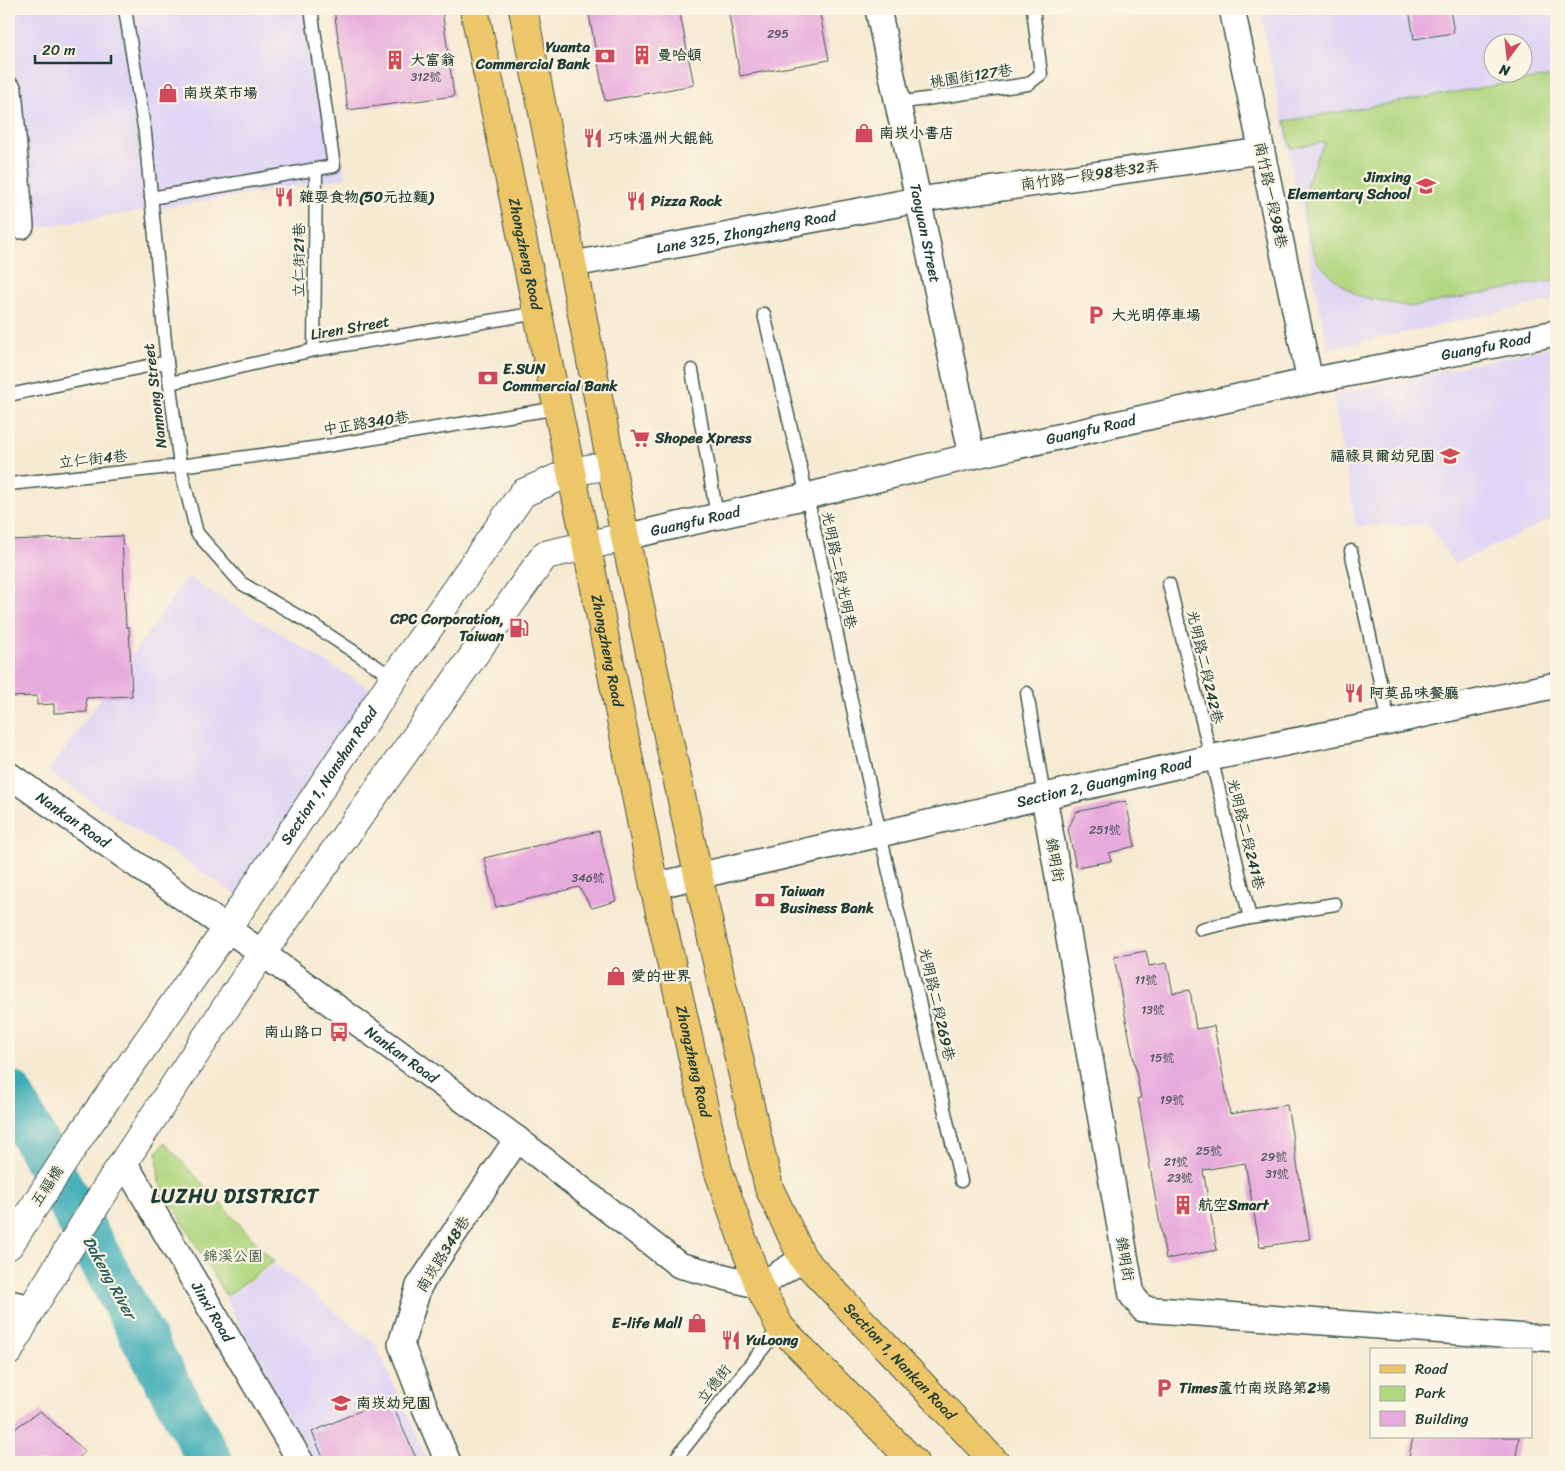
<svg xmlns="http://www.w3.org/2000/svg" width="1565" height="1471" font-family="Sriracha,'LXGW WenKai TC',sans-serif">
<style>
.built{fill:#dfd5f5;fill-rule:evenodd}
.green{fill:#b1d781;stroke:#688a5a}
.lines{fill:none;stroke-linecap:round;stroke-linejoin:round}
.river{stroke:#3bacb6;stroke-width:45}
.building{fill:#e7aadd}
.service-casing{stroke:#3f574c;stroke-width:15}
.minor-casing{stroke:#3f574c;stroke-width:28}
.tertiary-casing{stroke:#3f574c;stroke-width:30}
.primary-casing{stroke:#3f574c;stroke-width:30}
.service{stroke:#fff;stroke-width:12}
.minor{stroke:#fff;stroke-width:25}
.tertiary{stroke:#fff;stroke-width:28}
.primary{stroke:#ecc669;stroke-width:28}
.labels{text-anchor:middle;stroke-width:4.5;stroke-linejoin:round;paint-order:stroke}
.number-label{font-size:12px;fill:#51585e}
.poi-label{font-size:15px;font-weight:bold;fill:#1f3d34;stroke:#fcf5e5;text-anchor:start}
.street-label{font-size:15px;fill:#1f3d34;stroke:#fcf5e5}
.park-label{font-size:15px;fill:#3c5c43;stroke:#fcf5e5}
.water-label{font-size:16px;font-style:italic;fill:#275e5b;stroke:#fcf5e5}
.district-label{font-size:20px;font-weight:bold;letter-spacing:1px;fill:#1f3d34;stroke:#fcf5e5}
</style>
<rect width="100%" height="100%" fill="#fcf5e5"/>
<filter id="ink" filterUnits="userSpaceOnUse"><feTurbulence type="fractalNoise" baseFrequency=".02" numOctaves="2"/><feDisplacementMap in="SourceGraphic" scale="10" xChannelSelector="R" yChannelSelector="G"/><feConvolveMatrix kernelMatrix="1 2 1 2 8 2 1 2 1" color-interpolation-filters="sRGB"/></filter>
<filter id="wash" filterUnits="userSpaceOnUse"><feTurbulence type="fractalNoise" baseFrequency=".0096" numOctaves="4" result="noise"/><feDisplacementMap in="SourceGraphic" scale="20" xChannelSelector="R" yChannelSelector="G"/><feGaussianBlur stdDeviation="1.12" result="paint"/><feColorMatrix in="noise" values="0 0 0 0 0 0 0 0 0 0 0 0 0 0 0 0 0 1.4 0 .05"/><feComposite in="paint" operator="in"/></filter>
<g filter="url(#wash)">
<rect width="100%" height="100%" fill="#f6ead2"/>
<g class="built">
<path d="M9,9H310L346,178L9,232Z"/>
<path d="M1260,9H1556V300L1328,349ZM1492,42H1522V72H1492Z"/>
<path d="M1556,346V517L1454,564L1429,525L1356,526L1333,395Z"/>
<path d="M188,577L370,689L240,897L48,772Z"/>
<path d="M275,1264L375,1343L428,1462H310L226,1298Z"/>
</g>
<g class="green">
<path d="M1556,75V280L1410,307L1358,296L1334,279L1318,263L1308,237L1304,212L1307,184L1318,153L1326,142L1291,148L1285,121Z"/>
<path d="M165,1143L274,1262L226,1296L159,1182L157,1152Z"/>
</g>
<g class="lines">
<path class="river" d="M9,1092L211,1462"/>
</g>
<g id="blocks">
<g class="building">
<path d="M334,9H413V13L442,9L454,96L348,110Z"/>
<path d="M588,9H679L694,85L605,101Z"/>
<path d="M728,9H819L829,60L740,76Z"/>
<path d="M1409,9H1450L1454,33L1414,39Z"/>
<path d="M122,536L126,627H129L132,696L86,698L87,712L54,713V704L37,705V696L9,697V540Z"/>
<path d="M1126,801L1135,846L1109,853L1111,861L1076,867L1068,829L1076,812Z"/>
<path d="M599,831L616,901L592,908L579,887L496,907L484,858Z"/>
<path d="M1146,951L1149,966L1167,963L1173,993L1190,990L1196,1029L1214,1026L1230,1114L1287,1105L1310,1239L1260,1247L1245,1163L1203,1170L1217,1250L1166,1259L1138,1098H1141L1114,957Z"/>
<path d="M389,1398L418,1462H325L312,1432Z"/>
<path d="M40,1411L85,1451L75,1462H9V1437L17,1427Z"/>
<path d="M1413,1437H1519L1515,1462H1408Z"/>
</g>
</g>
</g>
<g filter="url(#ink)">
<use href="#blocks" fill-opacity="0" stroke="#3f574c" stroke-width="1"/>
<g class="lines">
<defs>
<g id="service">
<path d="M125,9L145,133L167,362L180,466L197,533L241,583L313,625L394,678"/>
<path d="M898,103L1028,84L1041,74L1033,9"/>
<path d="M151,198L334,166L311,9"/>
<path d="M764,314L807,496L880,834L961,1181"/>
<path d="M314,350L316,169"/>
<path d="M692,370L717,516"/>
<path d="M170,383L314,350L538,313"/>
<path d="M9,395L167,362"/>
<path d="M9,484L180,466L320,447L558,408"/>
<path d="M1351,551L1389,722"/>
<path d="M1169,584L1250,918"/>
<path d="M1027,693L1044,797"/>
<path d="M1201,929L1250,918L1335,904"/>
<path d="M673,1462L780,1327"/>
</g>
<g id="minor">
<path id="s1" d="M878,9L972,456"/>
<path d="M1232,9L1310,381"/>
<path d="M9,90L21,226"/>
<path id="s2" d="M574,264L918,200L1261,151"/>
<path id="s3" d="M625,537L807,496L972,456L1310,381L1556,333"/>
<path id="s4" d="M9,775L262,953L517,1139L679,1265L759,1286L803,1259"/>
<path d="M1044,797L1132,1295L1143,1309L1556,1339"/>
<path id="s5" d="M654,886L1210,758L1389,722L1556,685"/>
<path id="s6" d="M124,1162L301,1462"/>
<path d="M9,1303L32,1308"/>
<path d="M448,1462L426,1410L401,1344L419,1286L517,1139"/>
</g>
<g id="tertiary">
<path id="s7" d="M9,1245L81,1135L227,929L394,678L523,493L571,472L610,465"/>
<path d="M9,1351L32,1308L107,1187L262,953L545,555L625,537"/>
</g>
<g id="primary">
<path id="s8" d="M474,9L587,548L654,886L718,1170L759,1286L780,1327L914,1462"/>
<path id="s9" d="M523,9L625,537L722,985L769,1188L803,1259L995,1462"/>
</g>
</defs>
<use href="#service" class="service-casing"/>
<use href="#minor" class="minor-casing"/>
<use href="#tertiary" class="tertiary-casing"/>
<use href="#primary" class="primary-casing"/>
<use href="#service" class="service"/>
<use href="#minor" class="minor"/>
<use href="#tertiary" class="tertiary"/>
<use href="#primary" class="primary"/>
</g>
</g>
<defs>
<symbol id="building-bare" viewBox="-9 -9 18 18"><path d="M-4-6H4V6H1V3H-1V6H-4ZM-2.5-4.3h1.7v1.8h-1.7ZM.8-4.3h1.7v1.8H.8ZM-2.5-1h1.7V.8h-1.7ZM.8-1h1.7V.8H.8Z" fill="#d1495b" stroke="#fcf5e5" stroke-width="2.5" paint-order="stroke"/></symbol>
<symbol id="bank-bare" viewBox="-9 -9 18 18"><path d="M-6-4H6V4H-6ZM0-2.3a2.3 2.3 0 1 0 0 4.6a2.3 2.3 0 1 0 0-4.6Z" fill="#d1495b" stroke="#fcf5e5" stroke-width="2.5" paint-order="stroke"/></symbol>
<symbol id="shop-bare" viewBox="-9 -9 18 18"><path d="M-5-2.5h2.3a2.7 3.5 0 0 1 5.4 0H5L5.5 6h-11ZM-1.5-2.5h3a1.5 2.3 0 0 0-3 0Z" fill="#d1495b" stroke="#fcf5e5" stroke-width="2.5" paint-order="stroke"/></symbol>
<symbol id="restaurant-bare" viewBox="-9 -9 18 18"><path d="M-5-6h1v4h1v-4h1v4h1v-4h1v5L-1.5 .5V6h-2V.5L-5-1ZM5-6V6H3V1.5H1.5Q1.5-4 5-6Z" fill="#d1495b" stroke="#fcf5e5" stroke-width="2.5" paint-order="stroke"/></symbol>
<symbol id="school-bare" viewBox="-9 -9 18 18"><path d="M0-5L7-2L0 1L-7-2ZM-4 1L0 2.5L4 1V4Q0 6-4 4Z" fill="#d1495b" stroke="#fcf5e5" stroke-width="2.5" paint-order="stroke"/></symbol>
<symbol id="parking-bare" viewBox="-9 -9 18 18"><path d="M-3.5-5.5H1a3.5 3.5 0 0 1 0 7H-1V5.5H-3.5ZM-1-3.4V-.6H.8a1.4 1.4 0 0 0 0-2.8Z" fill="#d1495b" stroke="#fcf5e5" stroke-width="2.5" paint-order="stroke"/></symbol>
<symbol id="supermarket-bare" viewBox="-9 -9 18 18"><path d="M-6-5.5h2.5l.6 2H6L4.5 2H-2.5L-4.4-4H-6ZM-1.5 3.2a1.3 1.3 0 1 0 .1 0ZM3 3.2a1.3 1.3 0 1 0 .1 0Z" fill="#d1495b" stroke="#fcf5e5" stroke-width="2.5" paint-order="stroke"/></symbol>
<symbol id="fuel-bare" viewBox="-9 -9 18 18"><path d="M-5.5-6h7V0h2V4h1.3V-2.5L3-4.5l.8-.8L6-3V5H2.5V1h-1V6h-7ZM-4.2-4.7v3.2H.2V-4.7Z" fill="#d1495b" stroke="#fcf5e5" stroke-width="2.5" paint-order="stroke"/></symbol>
<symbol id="bus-bare" viewBox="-9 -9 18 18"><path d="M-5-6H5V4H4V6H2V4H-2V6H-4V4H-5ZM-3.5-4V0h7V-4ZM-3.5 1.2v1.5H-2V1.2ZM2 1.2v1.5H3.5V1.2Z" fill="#d1495b" stroke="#fcf5e5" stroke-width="2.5" paint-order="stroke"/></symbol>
</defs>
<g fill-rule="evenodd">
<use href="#building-bare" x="628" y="41" width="28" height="28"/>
<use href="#bank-bare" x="591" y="42" width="28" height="28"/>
<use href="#building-bare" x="381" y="46" width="28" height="28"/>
<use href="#shop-bare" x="154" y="79" width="28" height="28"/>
<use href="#shop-bare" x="850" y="119" width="28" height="28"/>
<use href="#restaurant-bare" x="579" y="124" width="28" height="28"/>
<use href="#school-bare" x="1412" y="172" width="28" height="28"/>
<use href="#restaurant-bare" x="270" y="183" width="28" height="28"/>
<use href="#restaurant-bare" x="622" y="187" width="28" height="28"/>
<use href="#parking-bare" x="1082" y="301" width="28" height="28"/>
<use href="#bank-bare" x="474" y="364" width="28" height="28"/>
<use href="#supermarket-bare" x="626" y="424" width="28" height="28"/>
<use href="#school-bare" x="1436" y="442" width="28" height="28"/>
<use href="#fuel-bare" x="505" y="614" width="28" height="28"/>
<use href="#restaurant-bare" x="1340" y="679" width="28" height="28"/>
<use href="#bank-bare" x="751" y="886" width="28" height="28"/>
<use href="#shop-bare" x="602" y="962" width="28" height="28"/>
<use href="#bus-bare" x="325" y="1018" width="28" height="28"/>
<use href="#building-bare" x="1169" y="1191" width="28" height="28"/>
<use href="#shop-bare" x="683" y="1309" width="28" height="28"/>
<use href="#restaurant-bare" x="717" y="1326" width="28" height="28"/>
<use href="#parking-bare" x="1150" y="1374" width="28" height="28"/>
<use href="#school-bare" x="327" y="1389" width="28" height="28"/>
</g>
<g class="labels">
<g class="number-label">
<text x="778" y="38">295</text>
<text x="426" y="81">312號</text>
<text x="1105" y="834">251號</text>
<text x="588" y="882">346號</text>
<text x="1146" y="984">11號</text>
<text x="1153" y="1014">13號</text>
<text x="1162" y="1062">15號</text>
<text x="1172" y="1104">19號</text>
<text x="1209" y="1155">25號</text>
<text x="1274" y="1161">29號</text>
<text x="1176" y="1166">21號</text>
<text x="1277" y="1178">31號</text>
<text x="1180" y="1182">23號</text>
</g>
<g class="poi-label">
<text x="590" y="52" text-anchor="end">Yuanta<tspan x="590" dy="17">Commercial Bank</tspan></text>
<text x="657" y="60">曼哈頓</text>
<text x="410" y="65">大富翁</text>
<text x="183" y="98">南崁菜市場</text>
<text x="879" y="138">南崁小書店</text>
<text x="608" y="143">巧味溫州大餛飩</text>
<text x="1411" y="182" text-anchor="end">Jinxing<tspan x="1411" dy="17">Elementary School</tspan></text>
<text x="299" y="202">雜耍食物(50元拉麵)</text>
<text x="651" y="206">Pizza Rock</text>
<text x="1111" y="320">大光明停車場</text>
<text x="503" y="374">E.SUN<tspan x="503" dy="17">Commercial Bank</tspan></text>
<text x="655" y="443">Shopee Xpress</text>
<text x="1435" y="461" text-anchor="end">福祿貝爾幼兒園</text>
<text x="504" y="624" text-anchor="end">CPC Corporation,<tspan x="504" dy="17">Taiwan</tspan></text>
<text x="1369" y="698">阿莫品味餐廳</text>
<text x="780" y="896">Taiwan<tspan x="780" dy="17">Business Bank</tspan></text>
<text x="631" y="981">愛的世界</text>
<text x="324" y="1037" text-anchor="end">南山路口</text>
<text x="1198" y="1210">航空Smart</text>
<text x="682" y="1328" text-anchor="end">E-life Mall</text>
<text x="746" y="1345">YuLoong</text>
<text x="1179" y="1393">Times蘆竹南崁路第2場</text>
<text x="356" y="1408">南崁幼兒園</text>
</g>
<g class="street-label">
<text transform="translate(971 76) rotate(-9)" y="5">桃園街127巷</text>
<text transform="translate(1090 175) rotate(-8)" y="5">南竹路一段98巷32弄</text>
<text transform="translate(1271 195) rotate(78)" y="5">南竹路一段98巷</text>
<text dy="5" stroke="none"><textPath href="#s2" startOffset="175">Lane 325, Zhongzheng Road</textPath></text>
<text dy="5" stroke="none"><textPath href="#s1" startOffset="229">Taoyuan Street</textPath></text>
<text dy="5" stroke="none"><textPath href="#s8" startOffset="250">Zhongzheng Road</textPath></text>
<text transform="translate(299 260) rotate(-90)" y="5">立仁街21巷</text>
<text transform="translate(350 328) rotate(-10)" y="5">Liren Street</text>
<text dy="5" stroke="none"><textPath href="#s3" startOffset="882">Guangfu Road</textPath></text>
<text transform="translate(155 396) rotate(-97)" y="5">Nannong Street</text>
<text transform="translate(366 423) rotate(-9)" y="5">中正路340巷</text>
<text dy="5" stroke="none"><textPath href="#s3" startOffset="478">Guangfu Road</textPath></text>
<text transform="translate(93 459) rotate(-6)" y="5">立仁街4巷</text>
<text dy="5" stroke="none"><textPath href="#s3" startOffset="72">Guangfu Road</textPath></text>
<text transform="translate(839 570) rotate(78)" y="5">光明路二段光明巷</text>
<text dy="5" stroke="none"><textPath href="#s8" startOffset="655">Zhongzheng Road</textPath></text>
<text transform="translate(1205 667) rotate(77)" y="5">光明路二段242巷</text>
<text dy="5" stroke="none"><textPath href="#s7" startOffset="568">Section 1, Nanshan Road</textPath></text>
<text dy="5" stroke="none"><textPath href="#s5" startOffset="462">Section 2, Guangming Road</textPath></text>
<text dy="5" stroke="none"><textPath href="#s4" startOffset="78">Nankan Road</textPath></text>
<text transform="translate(1246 834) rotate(76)" y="5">光明路二段241巷</text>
<text transform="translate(1055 860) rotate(80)" y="5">錦明街</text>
<text transform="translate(937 1004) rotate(77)" y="5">光明路二段269巷</text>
<text dy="5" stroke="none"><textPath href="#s4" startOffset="482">Nankan Road</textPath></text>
<text dy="5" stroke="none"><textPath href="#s8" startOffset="1075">Zhongzheng Road</textPath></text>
<text transform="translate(47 1186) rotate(-56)" y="5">五福橋</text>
<text transform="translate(443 1254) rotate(-58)" y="5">南崁路348巷</text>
<text transform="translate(1125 1259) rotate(80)" y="5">錦明街</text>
<text dy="5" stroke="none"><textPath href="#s6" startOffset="174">Jinxi Road</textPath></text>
<text dy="5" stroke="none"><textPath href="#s9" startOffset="1424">Section 1, Nankan Road</textPath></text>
<text transform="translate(714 1384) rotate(-52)" y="5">立德街</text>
</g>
<g class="park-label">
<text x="233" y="1261">錦溪公園</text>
</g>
<g class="water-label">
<text transform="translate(110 1277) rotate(61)" y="6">Dakeng River</text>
</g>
<g class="district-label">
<text x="235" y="1203">LUZHU DISTRICT</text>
</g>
</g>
<rect width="1565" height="1471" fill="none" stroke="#fcf5e5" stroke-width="30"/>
<rect x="1370" y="1348" width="162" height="90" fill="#fcf5e5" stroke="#a4ab9e"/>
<rect x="1380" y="1365" width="25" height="8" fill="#ecc669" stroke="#a4ab9e"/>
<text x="1415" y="1374" font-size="15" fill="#1f3d34">Road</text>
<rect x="1380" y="1386" width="25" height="15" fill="#b1d781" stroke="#a4ab9e"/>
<text x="1415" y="1398" font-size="15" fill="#1f3d34">Park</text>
<rect x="1380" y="1411" width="25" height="15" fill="#e7aadd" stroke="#a4ab9e"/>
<text x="1415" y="1424" font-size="15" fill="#1f3d34">Building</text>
<g transform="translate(1508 58) rotate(195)"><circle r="24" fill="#fcf5e5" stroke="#a4ab9e"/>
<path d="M0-4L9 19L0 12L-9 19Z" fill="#d1495b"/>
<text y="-8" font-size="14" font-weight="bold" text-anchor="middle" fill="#1f3d34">N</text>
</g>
<path d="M35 55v8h76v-8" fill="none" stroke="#1f3d34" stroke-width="2.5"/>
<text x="42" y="55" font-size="15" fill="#1f3d34" stroke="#fcf5e5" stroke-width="4" paint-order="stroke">20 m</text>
</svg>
